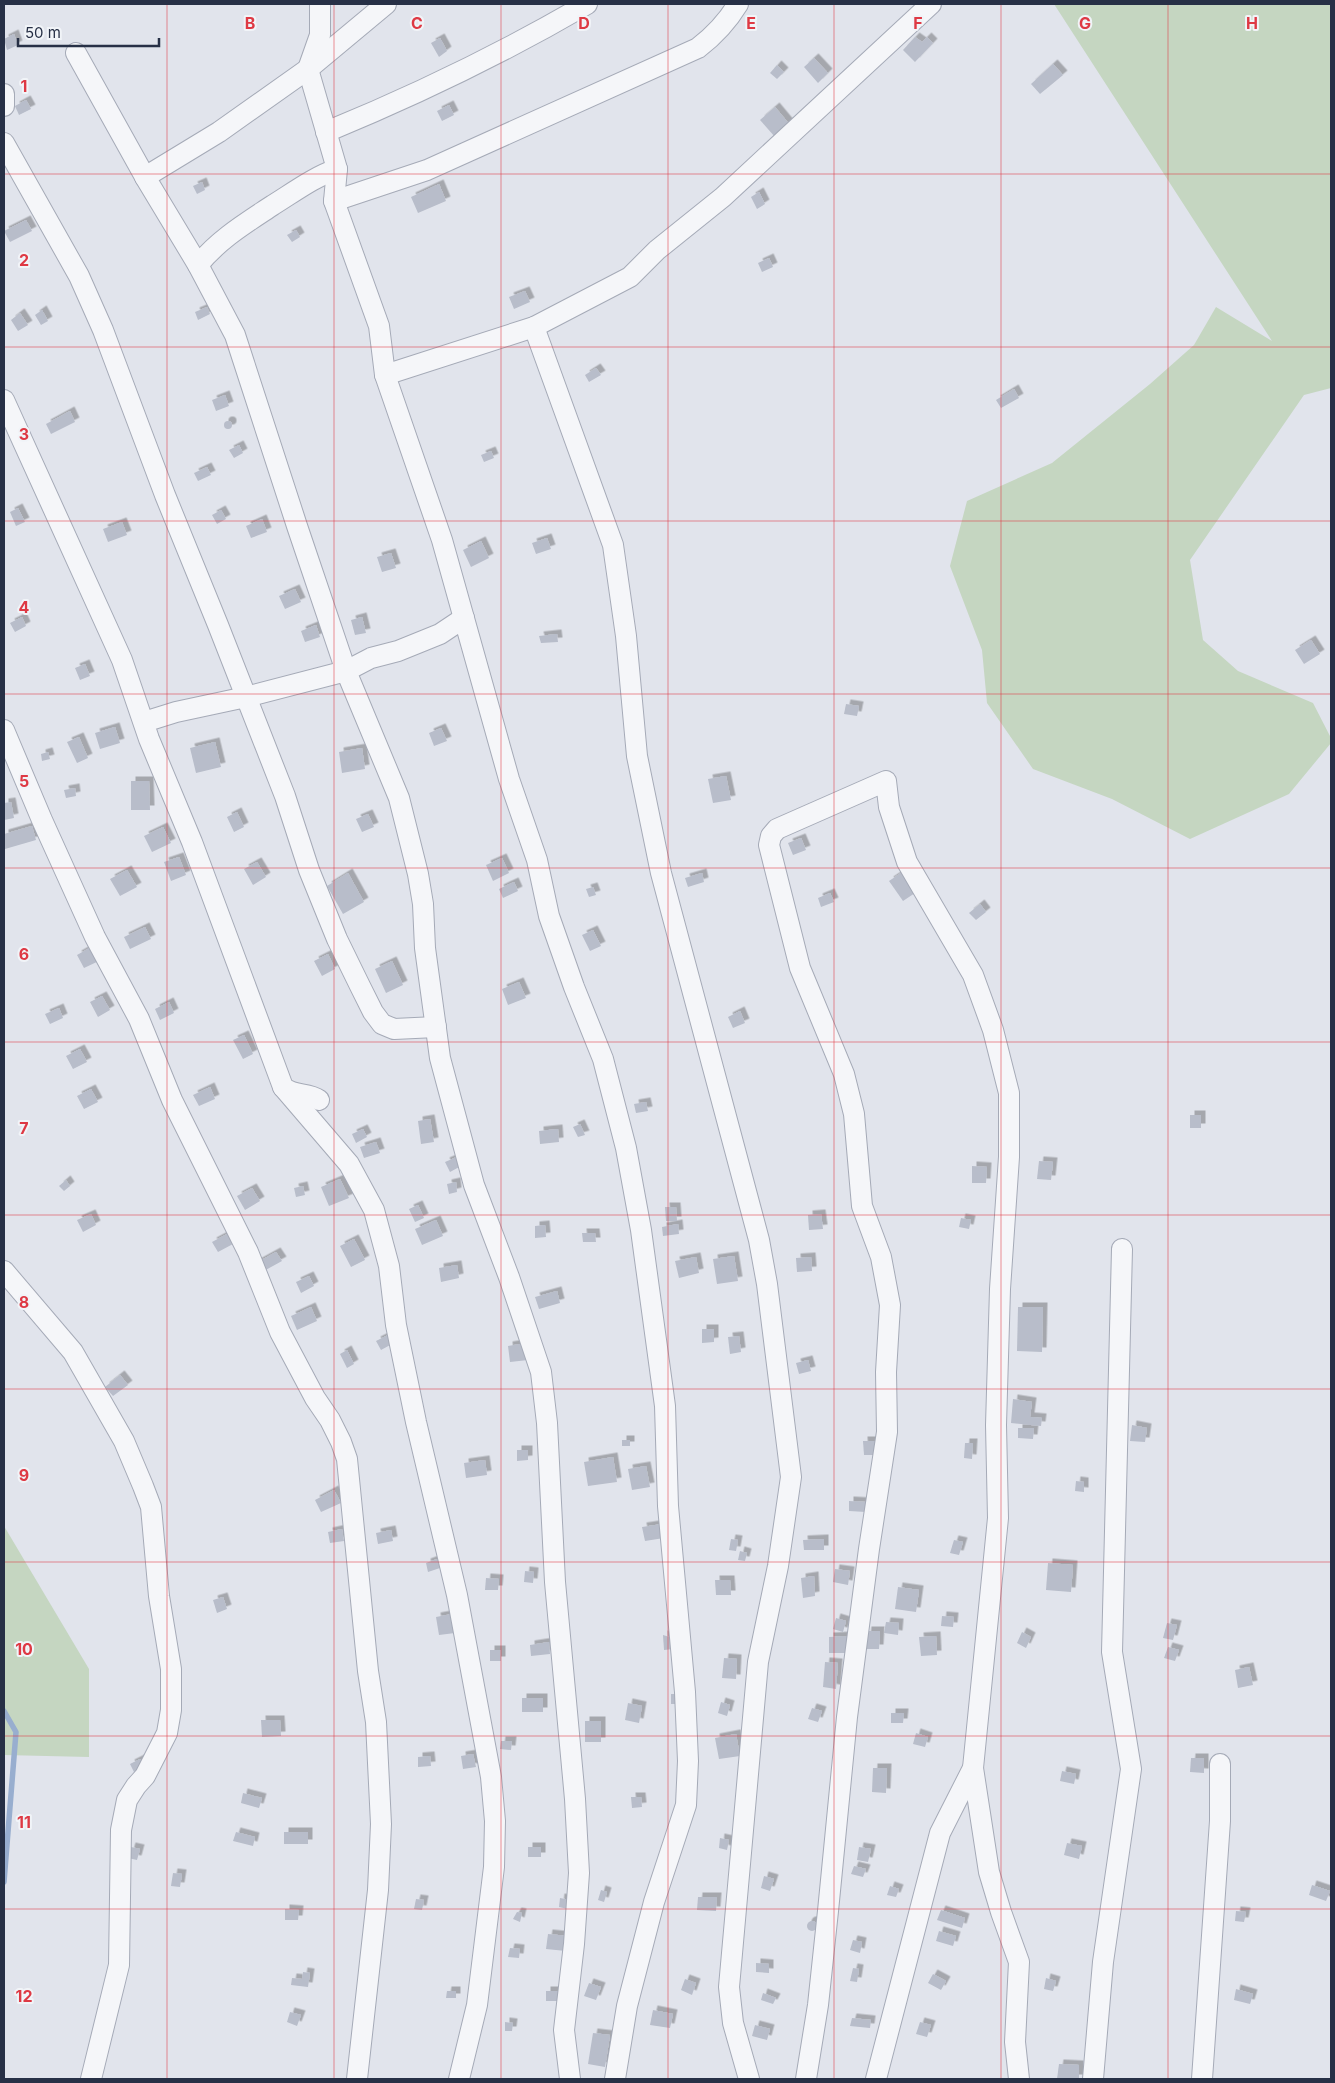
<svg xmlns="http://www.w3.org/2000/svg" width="1335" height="2083" font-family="Inter,sans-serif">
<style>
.green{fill:#c5d6c1}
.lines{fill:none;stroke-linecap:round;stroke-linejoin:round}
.stream{stroke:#98aecf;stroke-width:5.5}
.building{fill:#b8bdca;filter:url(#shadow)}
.minor-casing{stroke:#a5aab7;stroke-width:22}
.minor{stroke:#f5f6f9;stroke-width:20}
.grid{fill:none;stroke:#de3944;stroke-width:1;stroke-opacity:0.55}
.grid-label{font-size:16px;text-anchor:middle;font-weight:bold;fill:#de3944;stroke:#f1f4f8;stroke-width:4;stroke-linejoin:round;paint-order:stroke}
</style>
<defs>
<filter id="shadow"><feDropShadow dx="4.5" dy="-4.5" stdDeviation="0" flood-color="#0004"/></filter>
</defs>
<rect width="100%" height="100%" fill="#e1e4ec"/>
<g class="green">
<path d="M1054,4H1331V388L1304,395L1190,560L1203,640L1238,671L1313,703L1331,738V743L1289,794L1190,839L1112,799L1033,769L987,703L982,650L950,566L967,501L1052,463L1150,384L1194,345L1216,307L1272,341Z"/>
<path d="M4,1526L89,1669V1757L4,1755Z"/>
</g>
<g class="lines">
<path class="stream" d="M4,1711L16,1732L4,1882"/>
</g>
<g class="building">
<path d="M14,34L18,45L7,50L4,39Z"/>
<path d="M915,37L922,42L927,37L933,43L915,62L903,50Z"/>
<path d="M440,38L447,51L439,57L431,43Z"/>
<path d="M814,58L828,73L818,83L804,67Z"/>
<path d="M1053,64L1063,75L1040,94L1031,84Z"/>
<path d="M777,65L784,72L777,79L770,73Z"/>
<path d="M26,100L31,109L19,115L15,106Z"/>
<path d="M449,105L454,115L442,121L437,111Z"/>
<path d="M775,107L790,125L775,137L760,120Z"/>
<path d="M202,182L205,190L197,194L193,186Z"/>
<path d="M439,184L446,201L418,213L411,197Z"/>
<path d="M759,192L765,204L757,209L751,197Z"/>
<path d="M26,220L32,231L10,242L4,231Z"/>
<path d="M296,230L300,237L292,242L287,235Z"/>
<path d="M769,258L773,267L762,272L758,263Z"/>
<path d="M525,291L530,302L514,309L509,297Z"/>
<path d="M207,307L210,314L198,320L195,312Z"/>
<path d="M42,310L48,321L41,325L35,315Z"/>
<path d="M20,313L28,325L18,331L11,320Z"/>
<path d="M596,368L601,375L589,382L585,375Z"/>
<path d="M1014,389L1019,398L1001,408L996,400Z"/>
<path d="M225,395L229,406L216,411L212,400Z"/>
<path d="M70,411L75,422L51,434L46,424Z"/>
<circle cx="228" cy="425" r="4"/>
<path d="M239,445L243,453L234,458L229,450Z"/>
<path d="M491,451L494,458L484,462L481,455Z"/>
<path d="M207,467L211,475L198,481L194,473Z"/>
<path d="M18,508L25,522L16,526L10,512Z"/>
<path d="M221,510L226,519L217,524L212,515Z"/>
<path d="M262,519L267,532L251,538L246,526Z"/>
<path d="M122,522L127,535L108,542L103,529Z"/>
<path d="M547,538L551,549L536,554L532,543Z"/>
<path d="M481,541L489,558L471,567L463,550Z"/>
<path d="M391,553L396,568L382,572L377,557Z"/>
<path d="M295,589L301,602L285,609L279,596Z"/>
<path d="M22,617L26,626L15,632L10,623Z"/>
<path d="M362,617L366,633L355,635L351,620Z"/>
<path d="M316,625L320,637L305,642L301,631Z"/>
<path d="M557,634L558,642L541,643L539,636Z"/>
<path d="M1311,640L1320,654L1304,664L1295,650Z"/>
<path d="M85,664L90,676L80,680L75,668Z"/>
<path d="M846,704L859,706L857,716L844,714Z"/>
<path d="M115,727L120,743L100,749L95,733Z"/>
<path d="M441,728L447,741L434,746L429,733Z"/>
<path d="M79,737L88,758L77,763L67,742Z"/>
<path d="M215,742L221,767L196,773L190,748Z"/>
<path d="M362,748L365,769L342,773L339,752Z"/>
<path d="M48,752L50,759L42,761L41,754Z"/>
<path d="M726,776L731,800L713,803L708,779Z"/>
<path d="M131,781H149L150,810H131Z"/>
<path d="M75,788L76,796L66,798L64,790Z"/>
<path d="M11,802L14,818L4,820V803Z"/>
<path d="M237,812L244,827L234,832L227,817Z"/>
<path d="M368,814L374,827L362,832L356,819Z"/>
<path d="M32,826L36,840L5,849L4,834Z"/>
<path d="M163,827L171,843L152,852L144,836Z"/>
<path d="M801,838L806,850L793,855L788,843Z"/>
<path d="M179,857L186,875L171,881L164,862Z"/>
<path d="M502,858L509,873L493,881L486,865Z"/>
<path d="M257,862L266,877L253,885L244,869Z"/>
<path d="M127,870L137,887L120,896L110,879Z"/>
<path d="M348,873L364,902L343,914L327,886Z"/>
<path d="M702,873L704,882L688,887L685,878Z"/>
<path d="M901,873L915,893L903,901L889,881Z"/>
<path d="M514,882L518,891L503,898L499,889Z"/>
<path d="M593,887L596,895L589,897L586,889Z"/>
<path d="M830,893L834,902L821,907L818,898Z"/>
<path d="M980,904L986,912L976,920L969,913Z"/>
<path d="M145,927L151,939L130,949L124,937Z"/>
<path d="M593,930L601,946L590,951L582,935Z"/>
<path d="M93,946L101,960L84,968L77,955Z"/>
<path d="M328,954L335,969L322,976L314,961Z"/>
<path d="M392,961L403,985L386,993L375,969Z"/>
<path d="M519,982L526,998L508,1005L502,989Z"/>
<path d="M102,996L110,1010L98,1017L90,1002Z"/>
<path d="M169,1002L174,1013L160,1020L155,1009Z"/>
<path d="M59,1008L63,1018L50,1024L45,1014Z"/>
<path d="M740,1011L745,1023L733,1028L728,1017Z"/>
<path d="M244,1035L253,1054L243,1059L233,1040Z"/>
<path d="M80,1049L87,1062L73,1069L66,1056Z"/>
<path d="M210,1087L215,1099L199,1106L193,1095Z"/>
<path d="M91,1089L98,1102L84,1109L77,1096Z"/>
<path d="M646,1102L648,1111L636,1113L634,1104Z"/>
<rect x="1190" y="1115" width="11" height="13"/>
<path d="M430,1119L434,1142L421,1144L418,1121Z"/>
<path d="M580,1124L585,1135L578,1137L573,1127Z"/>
<path d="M363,1129L367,1137L356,1143L352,1134Z"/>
<path d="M558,1129L559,1142L540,1144L539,1131Z"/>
<path d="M376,1142L380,1153L364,1158L360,1147Z"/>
<path d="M459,1156L463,1165L450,1172L445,1162Z"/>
<path d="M1039,1161L1053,1162L1051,1180L1037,1179Z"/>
<path d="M972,1166L987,1167L986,1183H972Z"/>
<path d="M340,1179L349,1198L329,1206L321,1187Z"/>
<path d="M66,1180L70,1186L64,1191L59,1186Z"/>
<path d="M456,1182L457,1192L449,1194L447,1184Z"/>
<path d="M303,1186L305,1195L296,1197L294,1188Z"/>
<path d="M252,1188L260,1201L245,1210L237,1196Z"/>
<path d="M418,1205L424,1218L415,1222L409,1209Z"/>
<path d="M665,1207H676L677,1221H666Z"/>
<path d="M91,1214L96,1225L83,1232L77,1220Z"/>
<path d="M821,1214L823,1229L809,1230L808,1215Z"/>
<path d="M961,1218L971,1220L969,1229L959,1227Z"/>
<path d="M436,1220L443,1236L422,1245L415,1229Z"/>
<path d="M678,1224L679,1234L663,1236L662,1227Z"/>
<path d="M545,1225L546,1237L535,1238V1226Z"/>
<path d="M582,1233H595L596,1242H583Z"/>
<path d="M227,1234L233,1244L218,1252L212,1242Z"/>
<path d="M354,1239L365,1260L351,1267L340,1246Z"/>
<path d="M276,1252L282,1261L262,1272L256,1263Z"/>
<path d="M734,1256L738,1281L717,1284L713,1259Z"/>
<path d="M696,1257L699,1273L679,1278L675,1261Z"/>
<path d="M811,1257L812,1271L797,1272L796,1258Z"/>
<path d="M457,1265L459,1278L441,1282L439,1268Z"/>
<path d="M309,1276L314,1286L301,1293L296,1282Z"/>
<path d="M557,1291L560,1303L539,1309L535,1297Z"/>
<path d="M311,1307L317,1321L297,1330L291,1316Z"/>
<path d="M1018,1307H1043L1042,1352L1017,1351Z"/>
<path d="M702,1329H714V1342L702,1343Z"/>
<path d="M388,1335L392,1344L381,1350L376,1341Z"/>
<path d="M739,1336L741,1352L730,1354L728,1337Z"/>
<path d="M526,1343L528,1360L510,1362L508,1346Z"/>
<path d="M347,1350L354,1364L347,1368L340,1354Z"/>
<path d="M808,1360L811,1371L799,1374L796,1363Z"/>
<path d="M120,1375L128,1385L113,1396L105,1387Z"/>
<path d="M1013,1399L1032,1402L1030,1417L1042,1418L1041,1426L1011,1423Z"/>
<path d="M1132,1425L1147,1428L1145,1442L1130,1441Z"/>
<path d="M1018,1428H1034L1033,1439L1018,1438Z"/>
<rect x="622" y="1440" width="8" height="6"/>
<path d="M863,1441H879V1455H864Z"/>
<path d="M965,1443H973L972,1459L964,1458Z"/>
<path d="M517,1450H528V1460L517,1461Z"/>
<path d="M613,1457L617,1482L588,1486L584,1462Z"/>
<path d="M485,1460L487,1475L466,1478L464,1463Z"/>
<path d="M646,1466L650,1487L632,1490L628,1469Z"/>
<path d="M1076,1481L1084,1482V1492L1075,1491Z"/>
<path d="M334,1490L341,1503L321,1512L315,1500Z"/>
<path d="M849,1501L866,1502V1512L849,1511Z"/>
<path d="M662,1524L664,1538L645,1541L642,1527Z"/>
<path d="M342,1529L344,1541L330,1543L328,1532Z"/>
<path d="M391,1530L393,1541L378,1544L376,1533Z"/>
<path d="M731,1539L738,1540L736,1551L729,1550Z"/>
<path d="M824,1539V1550H804L803,1540Z"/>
<path d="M954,1540L963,1542L959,1555L950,1553Z"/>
<path d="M740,1551L747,1553L745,1561L738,1560Z"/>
<path d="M437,1559L440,1568L428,1572L426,1563Z"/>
<path d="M1048,1563L1073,1565L1071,1592L1046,1590Z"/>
<path d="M835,1569L850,1571L848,1585L833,1582Z"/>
<path d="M525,1571L534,1572L533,1583L524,1582Z"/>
<path d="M814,1576L815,1596L803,1598L801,1578Z"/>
<path d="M486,1578L499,1579L498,1590H485Z"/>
<path d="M715,1580H730L731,1595H716Z"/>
<path d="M898,1587L919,1590L916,1612L895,1609Z"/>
<path d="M223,1597L227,1609L217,1613L213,1600Z"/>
<path d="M452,1614L455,1633L439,1635L436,1617Z"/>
<path d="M942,1616L954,1617L953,1627L941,1626Z"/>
<path d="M836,1618L846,1621L843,1632L833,1629Z"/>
<path d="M886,1622L899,1623L898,1635L884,1633Z"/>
<path d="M1167,1623L1177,1625L1173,1640L1163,1638Z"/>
<path d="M867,1631H880L879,1649H865Z"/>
<path d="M1022,1632L1031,1637L1026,1648L1017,1643Z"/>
<path d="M663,1635L673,1638V1649L664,1650Z"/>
<path d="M848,1636V1653H829V1637Z"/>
<path d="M936,1636L937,1655L921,1656L919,1637Z"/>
<path d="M549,1642L550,1654L531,1656L530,1645Z"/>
<path d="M1168,1647L1179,1650L1175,1661L1164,1658Z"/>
<rect x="490" y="1650" width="11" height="11"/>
<path d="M724,1658L737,1659L736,1679L722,1678Z"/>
<path d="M825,1662L838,1663L836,1689L823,1687Z"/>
<path d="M1249,1667L1253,1685L1238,1688L1235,1670Z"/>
<rect x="671" y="1694" width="9" height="10"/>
<rect x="522" y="1698" width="21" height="14"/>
<path d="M721,1702L730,1705L727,1716L718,1713Z"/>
<path d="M628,1703L642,1706L639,1723L625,1720Z"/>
<path d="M812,1708L822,1711L818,1722L808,1719Z"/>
<path d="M891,1713H904L903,1723H891Z"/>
<path d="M261,1720H280L281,1736L262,1737Z"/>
<rect x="585" y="1721" width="16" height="21"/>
<path d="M916,1733L928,1737L925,1747L913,1744Z"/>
<path d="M736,1734L740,1756L719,1759L715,1738Z"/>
<path d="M501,1741H512L511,1750L500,1749Z"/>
<path d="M473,1754L476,1767L463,1769L461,1756Z"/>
<path d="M430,1756L431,1766L418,1767V1757Z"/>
<path d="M1191,1758H1204V1773L1190,1772Z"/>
<path d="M140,1759L144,1767L134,1772L130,1764Z"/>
<path d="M873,1768H887L886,1793L872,1792Z"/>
<path d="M1062,1771L1076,1774L1074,1784L1060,1781Z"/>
<path d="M243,1793L262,1798L259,1808L241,1803Z"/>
<path d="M631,1797H641L642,1807L632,1808Z"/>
<path d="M236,1832L255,1837L253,1846L233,1841Z"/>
<rect x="284" y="1832" width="24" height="12"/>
<path d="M720,1838L729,1840L727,1850L719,1848Z"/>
<path d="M1067,1843L1082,1846L1079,1859L1064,1855Z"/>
<path d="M131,1847L140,1849L137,1860L128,1858Z"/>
<rect x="528" y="1847" width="13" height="10"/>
<path d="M859,1847L871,1849L868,1862L857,1860Z"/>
<path d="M854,1866L866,1869L863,1877L851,1874Z"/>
<path d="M173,1873L182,1874L180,1887L171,1886Z"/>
<path d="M764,1876L774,1879L770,1891L761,1888Z"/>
<path d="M1312,1885L1330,1891L1326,1901L1309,1895Z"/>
<path d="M890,1886L899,1889L896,1897L887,1895Z"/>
<path d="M601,1890L607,1892L604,1902L598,1900Z"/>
<path d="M698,1897H717L716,1911L697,1910Z"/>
<path d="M560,1898L570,1900L568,1909L559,1907Z"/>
<path d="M416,1899L424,1900L422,1910L414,1909Z"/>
<path d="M285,1909L299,1910L298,1920H285Z"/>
<path d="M941,1910L965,1918L962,1928L937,1920Z"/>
<path d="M1236,1911L1246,1912L1244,1922L1235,1921Z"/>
<path d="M517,1912L522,1913L520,1922L513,1919Z"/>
<circle cx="812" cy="1926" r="5"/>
<path d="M939,1931L956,1936L953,1946L936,1941Z"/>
<path d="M548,1934L568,1936L566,1951L546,1949Z"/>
<path d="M853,1940L862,1942L860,1953L850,1950Z"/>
<path d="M510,1948L520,1949L519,1958L508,1957Z"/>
<path d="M756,1963L769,1964V1973L756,1972Z"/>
<path d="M853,1968L859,1969L857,1982L850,1981Z"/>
<path d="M303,1972L310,1973L308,1987L291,1985L292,1978L302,1979Z"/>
<path d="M933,1974L946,1981L941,1990L928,1983Z"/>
<path d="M1046,1978L1056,1981L1053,1991L1044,1989Z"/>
<path d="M685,1979L696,1983L692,1995L681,1990Z"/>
<path d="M589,1983L601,1987L596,2000L584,1996Z"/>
<path d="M1236,1989L1253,1994L1250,2004L1234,2000Z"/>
<path d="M447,1991H456V1998H446Z"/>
<rect x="546" y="1991" width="12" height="10"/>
<path d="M763,1993L776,1998L773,2004L761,2000Z"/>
<path d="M653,2010L673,2014L670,2028L650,2025Z"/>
<path d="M290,2012L301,2015L297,2026L287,2022Z"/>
<path d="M852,2018L871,2020L870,2028L850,2026Z"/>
<path d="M505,2022L513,2023L512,2031H505Z"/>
<path d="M920,2022L931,2025L927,2037L916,2034Z"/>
<path d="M755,2025L770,2029L767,2040L752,2036Z"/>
<path d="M593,2033L610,2035L605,2067L588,2064Z"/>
<path d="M1059,2064L1079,2065V2079H1057Z"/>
</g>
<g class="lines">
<defs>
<g id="minor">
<path d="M320,4V35L308,69L337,169L334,201L379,326L385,375L442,540L509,779L537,860L549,916L574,987L603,1059L626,1148L641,1230L665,1406L668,1506L685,1692L688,1761L686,1805L654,1902L627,2006L615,2079"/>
<path d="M76,53L145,177L198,265L235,335L297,526L346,671L399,798L418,874L423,904L425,948L440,1058L474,1185L509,1277L541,1372L547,1423L555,1582L575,1799L579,1873L574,1944L564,2030L570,2079"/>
<path d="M4,94V106"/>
<path d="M326,132C416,95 503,53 587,4"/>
<path d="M4,143L79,276L103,330L165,495L218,625L285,796L309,870L337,939L360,986L373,1012L382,1024L394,1029L436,1027"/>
<path d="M145,177L219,132L308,69L386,4"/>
<path d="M334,201L427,170L698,48C715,35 727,22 738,4"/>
<path d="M198,265C219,239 246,223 273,205C294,192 314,177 337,169"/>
<path d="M534,327L613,545L626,636L637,756L661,873L759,1240L767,1284L791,1477L778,1566L758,1662L729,1987L733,2023L749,2079"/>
<path d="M385,375L534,327L630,277L657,250L723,197L931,4"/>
<path d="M4,400L122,660L149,739L192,842L283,1087C294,1097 307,1092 319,1100"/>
<path d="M144,722L176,712L246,697L346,671L371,658L398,651L440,634L464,618"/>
<path d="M4,730L42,820L95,937L139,1019L172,1100L248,1252L280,1332L315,1398L330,1420L341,1442L347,1459L368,1671L376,1722L381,1824L378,1890L357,2079"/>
<path d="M283,1087L349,1164L374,1210L389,1266L396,1325L416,1422L457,1595L491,1777L495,1821L494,1867L477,2005L459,2079"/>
<path d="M4,1271L73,1352L124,1441L143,1486L151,1507L159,1596L171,1669V1710L167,1733L145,1776L136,1786L127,1800L121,1830L119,1965L91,2079"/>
<path d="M973,1768L989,1872L1001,1912L1019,1962L1015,2042L1019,2079"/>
<path d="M806,2079L818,2005L828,1911L847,1717L869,1549L887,1432L886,1372L890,1305L881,1257L862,1206L854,1114L844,1074L800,968L769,845L771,836L777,829L886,781L889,807L907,862L973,975L993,1030L1009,1093V1157L1000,1289L996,1425L998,1518L973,1768L940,1833L876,2079"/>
<path d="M1093,2079L1103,1962L1131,1769L1112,1652L1122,1249"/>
<path d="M1202,2079L1220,1821V1764"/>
</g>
</defs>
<use href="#minor" class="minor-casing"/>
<use href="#minor" class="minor"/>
</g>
<path class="grid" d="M167,4V2079M334,4V2079M501,4V2079M668,4V2079M834,4V2079M1001,4V2079M1168,4V2079M4,174H1331M4,347H1331M4,521H1331M4,694H1331M4,868H1331M4,1042H1331M4,1215H1331M4,1389H1331M4,1562H1331M4,1736H1331M4,1909H1331"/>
<g class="grid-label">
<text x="250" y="29">B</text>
<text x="417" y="29">C</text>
<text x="584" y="29">D</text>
<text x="751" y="29">E</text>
<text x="918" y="29">F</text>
<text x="1085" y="29">G</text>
<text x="1252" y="29">H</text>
<text x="24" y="92">1</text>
<text x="24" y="266">2</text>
<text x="24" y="440">3</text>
<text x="24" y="613">4</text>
<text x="24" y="787">5</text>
<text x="24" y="960">6</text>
<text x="24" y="1134">7</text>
<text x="24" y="1308">8</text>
<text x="24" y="1481">9</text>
<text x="24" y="1655">10</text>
<text x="24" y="1828">11</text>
<text x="24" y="2002">12</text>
</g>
<rect width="1335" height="2083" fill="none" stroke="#273046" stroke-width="10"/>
<path d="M18 38v8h141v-8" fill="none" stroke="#273046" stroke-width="2.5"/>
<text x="25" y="38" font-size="15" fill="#273046" stroke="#f1f4f8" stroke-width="4" paint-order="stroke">50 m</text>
</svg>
